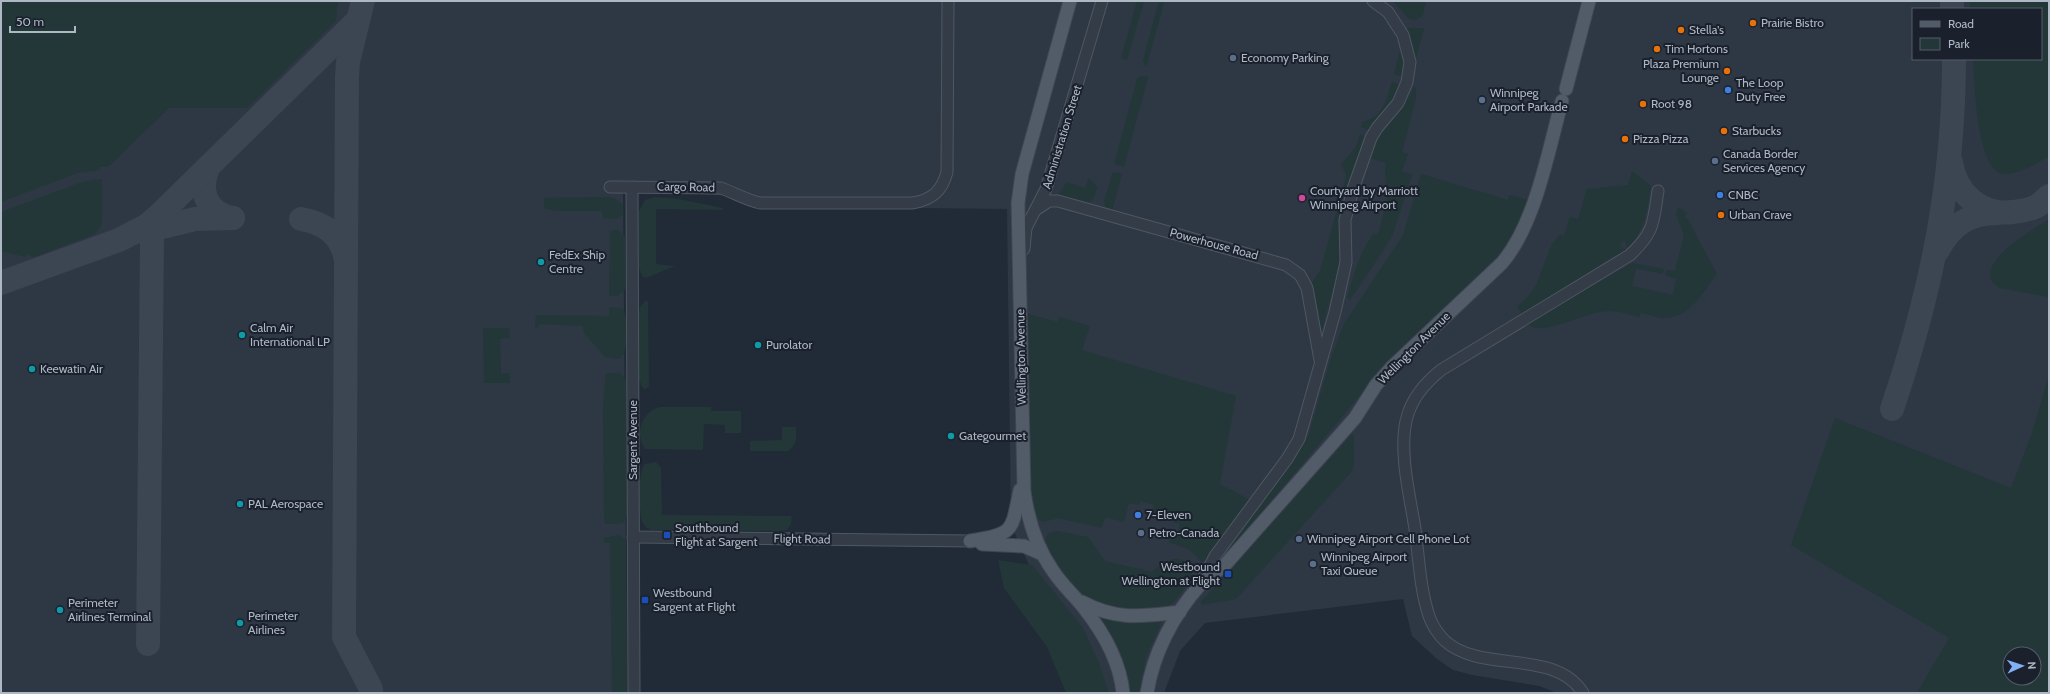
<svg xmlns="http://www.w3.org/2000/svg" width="2050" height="694" font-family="Cabin,sans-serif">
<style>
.airport{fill:#2e3744;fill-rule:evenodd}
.green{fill:#233638;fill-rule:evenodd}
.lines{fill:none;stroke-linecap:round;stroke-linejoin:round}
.taxiway{stroke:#3c4552;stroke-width:24}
.minor-casing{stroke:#4f5762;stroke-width:13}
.major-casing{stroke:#3e4551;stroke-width:15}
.minor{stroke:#343c47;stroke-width:11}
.major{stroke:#525b68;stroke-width:13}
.food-dot{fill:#e8710a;stroke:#1a212c;stroke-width:1.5}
.service-dot{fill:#5c6f8a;stroke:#1a212c;stroke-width:1.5}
.shop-dot{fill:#3f7fe0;stroke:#1a212c;stroke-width:1.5}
.hotel-dot{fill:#d1479c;stroke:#1a212c;stroke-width:1.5}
.culture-dot{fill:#0f9aa8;stroke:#1a212c;stroke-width:1.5}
.transit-dot{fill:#1a4fb4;stroke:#1a212c;stroke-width:1.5}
.labels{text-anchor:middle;stroke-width:4;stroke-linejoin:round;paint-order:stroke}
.poi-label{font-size:12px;fill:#aeb7c4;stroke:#1a212c;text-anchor:start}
.street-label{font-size:12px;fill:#aeb7c4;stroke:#1a212c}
</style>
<rect width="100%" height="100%" fill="#212a37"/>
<path class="airport" d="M1,1H2049V693H1557L1539,686L1472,675L1453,670L1437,659L1412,636L1403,599L1205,623L1180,651L1164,693H1094L1033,574L1011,525L1007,209L916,208L623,189L627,693H1ZM1913,9H2041V59H1913ZM2010,654H2034V678H2010Z"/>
<g class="green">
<path d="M1,1H338L336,21L247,108H169L108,167H100L99,170L77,173L1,202Z"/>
<path d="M1137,1H1144L1127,60L1121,58Z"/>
<path d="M1161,1H1164V3L1147,65L1145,66L1143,60L1158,4Z"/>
<path d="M1393,1H1426L1423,15L1416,20L1409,19Z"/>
<path d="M1970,1H2049V156C2038,163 2010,180 1998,172C1976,158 1975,84 1973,59H2041V9H1970Z"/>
<path d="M1408,28H1421L1424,29L1415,62L1405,30Z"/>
<path d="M1401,46L1405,49V78L1394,74Z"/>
<path d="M1140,76L1148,77L1124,167L1114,164L1137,79Z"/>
<path d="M1392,82L1403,85L1400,93L1371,129L1368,130L1361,127L1362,122C1384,118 1386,99 1392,82Z"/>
<path d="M1414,87L1416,88V98L1402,152L1408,154L1402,171L1411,174L1413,172L1393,234L1385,248L1350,300L1347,298C1354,274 1359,253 1374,233L1376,235L1379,231L1387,201L1385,172L1386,163L1370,158C1373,149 1375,142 1380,134C1390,118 1407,106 1414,87Z"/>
<path d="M1360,134L1364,136L1365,140L1352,181L1344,193L1339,213L1342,236L1340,264L1321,333H1319L1312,287L1313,280L1320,271L1345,181L1346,175L1341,164L1356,147Z"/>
<path d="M1632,171L1651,186C1647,209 1646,231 1627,248L1625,242H1621L1620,246L1626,250L1624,251L1522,314L1517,307L1529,295L1537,283L1551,246L1559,235L1564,236L1570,217L1578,219L1587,189L1628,185Z"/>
<path d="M1113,172L1122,174L1112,211L1106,208L1104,201Z"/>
<path d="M1421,174L1508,200L1510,195L1529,200L1521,225L1502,258L1367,387L1218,564L1216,562L1303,445L1309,434L1332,355L1344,324L1403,235Z"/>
<path d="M1089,178L1097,187C1095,195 1094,201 1086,204L1057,196L1067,182L1085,188Z"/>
<path d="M102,179V220L101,226L95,234L34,257L26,254V257L1,251V212L82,182Z"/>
<path d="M610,197C621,200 630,210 618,219L603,218L602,211H556L544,208V198Z"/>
<path d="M655,197L679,199L723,208V210L656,209V264L675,266L646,278L642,276L639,267V211L645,200Z"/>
<path d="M1678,207L1687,213L1684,217L1687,218L1717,274C1704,291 1690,318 1665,318C1658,319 1648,314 1641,313L1639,317C1630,315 1619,311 1609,311C1586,311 1548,335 1530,326L1528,323L1632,263L1664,269L1662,274L1636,268L1632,286L1673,295L1676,279L1665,275L1667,270L1675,271L1684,235L1676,214Z"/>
<path d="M2049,219V297L2000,288C1965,268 2034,229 2049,219Z"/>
<path d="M616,230L621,232L625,237L626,288L618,296H609L610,231Z"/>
<path d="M646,300L648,302L649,387L645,389L642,387L639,379V314L640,307Z"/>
<path d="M609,307L622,308C629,316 629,353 620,359L605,357L584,333L583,326L539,324L538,327L535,328L536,315L609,316Z"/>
<path d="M1028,314L1058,322L1059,317L1090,326L1082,350L1236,396L1220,484L1250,500L1205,561L1202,562L1190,550L1169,542V533L1177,535L1180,524L1172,522L1174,513L1163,511L1162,515L1153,513L1154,505L1140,501L1139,505L1129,503L1124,522L1105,517L1102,528L1058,518L1043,522L1035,517L1032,506L1028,473Z"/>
<path d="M483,328H509L510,338L500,339L501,373H510V383H484Z"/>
<path d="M606,373H620L626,380L627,515L624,522L619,524H605L604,516L603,405Z"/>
<path d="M2049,375V693H1917L1949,638L1791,545L1835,418L2011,488L2032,433ZM2010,654H2034V678H2010Z"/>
<path d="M660,407H711V411H741V433H725V425L704,424L703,450L645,449C634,434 642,411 660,407Z"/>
<path d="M782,427H796C796,437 798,445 788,451H750V441L782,440Z"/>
<path d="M1352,434L1354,437V464L1352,471L1236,599L1202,605L1201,602Z"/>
<path d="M656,462L661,468L662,515L792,516L791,524L787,530L780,531L652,530C648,529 645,527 643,523C638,515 638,470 645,464Z"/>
<path d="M1057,531L1088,537L1105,561L1148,571H1152C1166,563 1175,552 1190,565L1192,576C1185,587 1178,601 1167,607C1161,611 1150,610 1143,611C1124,612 1108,610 1090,601C1076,594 1022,535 1057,531Z"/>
<path d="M619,535L625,539L626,544L627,693H612L610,543H604V538Z"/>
<path d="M998,560L1032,565L1083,628L1099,663L1109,693H1066L1047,647L1004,588Z"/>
<path d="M1099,615L1163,620L1146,657L1139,693H1129L1097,616Z"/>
</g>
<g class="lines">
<g class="taxiway">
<path d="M363,1L348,62L347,77L344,637L371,689V693"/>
<path d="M1952,1V9"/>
<path d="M1951,162C1956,194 1981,216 2013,212C2021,211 2030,210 2037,206C2041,204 2045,199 2049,196"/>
<path d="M209,166C198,189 205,213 233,218"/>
<path d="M301,219C323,223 340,233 345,256"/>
<path d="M142,232L195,219L233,218"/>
<path d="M1938,250C1951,225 1969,213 1998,213"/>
<path d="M1,283L119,240L146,226L160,214"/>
<path d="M1892,409C1931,293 1954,182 1954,59"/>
<path d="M148,644L152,240L153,229L160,214L358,20"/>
</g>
<defs>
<g id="minor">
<path d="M610,187L721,188C735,193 746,200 760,203H912C932,200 942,191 947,172L948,1"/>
<path d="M632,187L634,693"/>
<path d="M1037,209L1049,201H1058L1286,265L1300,275L1307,288L1320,360"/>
<path d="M1024,249L1026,228L1046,189L1102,1"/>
<path d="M633,537L970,541"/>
<path d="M1201,583L1215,556L1287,459L1299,439L1335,312L1346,262L1345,220L1353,189L1371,138L1377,128L1398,103L1407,82L1410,62L1403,35L1388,12L1373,1"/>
<path d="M1583,693C1555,648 1482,674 1445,641C1438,634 1432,625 1429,616C1420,589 1419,558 1415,529C1410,496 1399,454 1406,421C1411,399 1424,384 1441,370L1630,255C1655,231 1653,223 1658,191"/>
</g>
<g id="major">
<path d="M1070,1L1022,174L1018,203L1024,491C1028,520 1036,547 1053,571C1062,585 1074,595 1084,608C1103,632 1120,662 1123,693"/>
<path d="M1566,89L1589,1"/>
<path d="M970,541C1015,533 1011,533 1020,490"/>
<path d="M982,544L1024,546L1042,554"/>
<path d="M1082,602C1117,621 1143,616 1180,612"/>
<path d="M1147,693C1153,654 1173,615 1200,585C1206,578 1216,572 1224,566L1355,418L1376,385L1392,367L1502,263C1536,223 1548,151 1562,101"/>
</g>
</defs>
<use href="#minor" class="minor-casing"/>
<use href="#major" class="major-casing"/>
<use href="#minor" class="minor"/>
<use href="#major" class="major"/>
</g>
<g class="food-dot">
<circle cx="1753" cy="23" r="4"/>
<circle cx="1681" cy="30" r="4"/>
<circle cx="1657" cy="49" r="4"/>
<circle cx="1727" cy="71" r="4"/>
<circle cx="1643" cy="104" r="4"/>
<circle cx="1724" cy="131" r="4"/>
<circle cx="1625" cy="139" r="4"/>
<circle cx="1721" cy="215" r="4"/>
</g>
<g class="service-dot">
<circle cx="1233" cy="58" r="4"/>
<circle cx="1482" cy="100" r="4"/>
<circle cx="1715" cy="161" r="4"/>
<circle cx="1141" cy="533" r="4"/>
<circle cx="1299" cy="539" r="4"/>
<circle cx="1313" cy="564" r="4"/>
</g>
<g class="shop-dot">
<circle cx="1728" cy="90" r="4"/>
<circle cx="1720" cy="195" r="4"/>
<circle cx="1138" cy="515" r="4"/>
</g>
<circle class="hotel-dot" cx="1302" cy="198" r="4"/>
<g class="culture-dot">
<circle cx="541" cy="262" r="4"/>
<circle cx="242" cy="335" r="4"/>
<circle cx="758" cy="345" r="4"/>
<circle cx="32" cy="369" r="4"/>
<circle cx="951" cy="436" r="4"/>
<circle cx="240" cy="504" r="4"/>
<circle cx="60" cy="610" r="4"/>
<circle cx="240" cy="623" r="4"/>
</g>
<g class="transit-dot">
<rect x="663" y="531" width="8" height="8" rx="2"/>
<rect x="1224" y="570" width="8" height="8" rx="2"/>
<rect x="641" y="596" width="8" height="8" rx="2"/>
</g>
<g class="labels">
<g class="poi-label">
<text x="1761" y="27">Prairie Bistro</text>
<text x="1689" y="34">Stella's</text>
<text x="1665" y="53">Tim Hortons</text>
<text x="1241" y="62">Economy Parking</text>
<text x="1719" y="68" text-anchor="end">Plaza Premium<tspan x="1719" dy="14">Lounge</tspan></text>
<text x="1736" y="87">The Loop<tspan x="1736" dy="14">Duty Free</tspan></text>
<text x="1490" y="97">Winnipeg<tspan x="1490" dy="14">Airport Parkade</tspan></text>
<text x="1651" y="108">Root 98</text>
<text x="1732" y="135">Starbucks</text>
<text x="1633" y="143">Pizza Pizza</text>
<text x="1723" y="158">Canada Border<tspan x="1723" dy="14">Services Agency</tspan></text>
<text x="1310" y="195">Courtyard by Marriott<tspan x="1310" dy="14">Winnipeg Airport</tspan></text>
<text x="1728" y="199">CNBC</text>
<text x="1729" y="219">Urban Crave</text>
<text x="549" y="259">FedEx Ship<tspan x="549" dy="14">Centre</tspan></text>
<text x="250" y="332">Calm Air<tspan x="250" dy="14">International LP</tspan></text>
<text x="766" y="349">Purolator</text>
<text x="40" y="373">Keewatin Air</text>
<text x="959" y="440">Gategourmet</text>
<text x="248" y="508">PAL Aerospace</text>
<text x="1146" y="519">7-Eleven</text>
<text x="675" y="532">Southbound<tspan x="675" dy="14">Flight at Sargent</tspan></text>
<text x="1149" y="537">Petro-Canada</text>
<text x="1307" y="543">Winnipeg Airport Cell Phone Lot</text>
<text x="1321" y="561">Winnipeg Airport<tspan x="1321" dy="14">Taxi Queue</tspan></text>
<text x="1220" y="571" text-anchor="end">Westbound<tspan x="1220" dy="14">Wellington at Flight</tspan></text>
<text x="653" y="597">Westbound<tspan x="653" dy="14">Sargent at Flight</tspan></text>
<text x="68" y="607">Perimeter<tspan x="68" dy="14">Airlines Terminal</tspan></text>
<text x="248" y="620">Perimeter<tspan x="248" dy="14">Airlines</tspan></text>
</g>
<g class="street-label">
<text transform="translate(1062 137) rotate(-73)" y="4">Administration Street</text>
<text transform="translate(686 187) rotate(1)" y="4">Cargo Road</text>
<text transform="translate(1214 244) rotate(15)" y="4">Powerhouse Road</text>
<text transform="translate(1414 348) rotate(-45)" y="4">Wellington Avenue</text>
<text transform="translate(1021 357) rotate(-91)" y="4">Wellington Avenue</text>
<text transform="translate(633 440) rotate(-90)" y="4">Sargent Avenue</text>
<text transform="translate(802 539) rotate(1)" y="4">Flight Road</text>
</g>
</g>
<rect width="2050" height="694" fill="none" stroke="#aeb7c4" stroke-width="4"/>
<rect x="1912" y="8" width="130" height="52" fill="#1a212c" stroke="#555d69"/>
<rect x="1920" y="21" width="20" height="6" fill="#525b68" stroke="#555d69"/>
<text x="1948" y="28" font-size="12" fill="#aeb7c4">Road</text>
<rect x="1920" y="38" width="20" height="12" fill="#233638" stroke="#555d69"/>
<text x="1948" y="48" font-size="12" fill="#aeb7c4">Park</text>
<g transform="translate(2022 666) rotate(87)"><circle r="19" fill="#1a212c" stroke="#555d69"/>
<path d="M0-3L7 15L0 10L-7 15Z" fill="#83b0f5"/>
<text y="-6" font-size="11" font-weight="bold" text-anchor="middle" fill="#aeb7c4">N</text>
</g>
<path d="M10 26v6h65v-6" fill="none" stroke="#aeb7c4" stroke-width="2"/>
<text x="16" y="26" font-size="12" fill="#aeb7c4" stroke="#1a212c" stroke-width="3" paint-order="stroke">50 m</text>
</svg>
